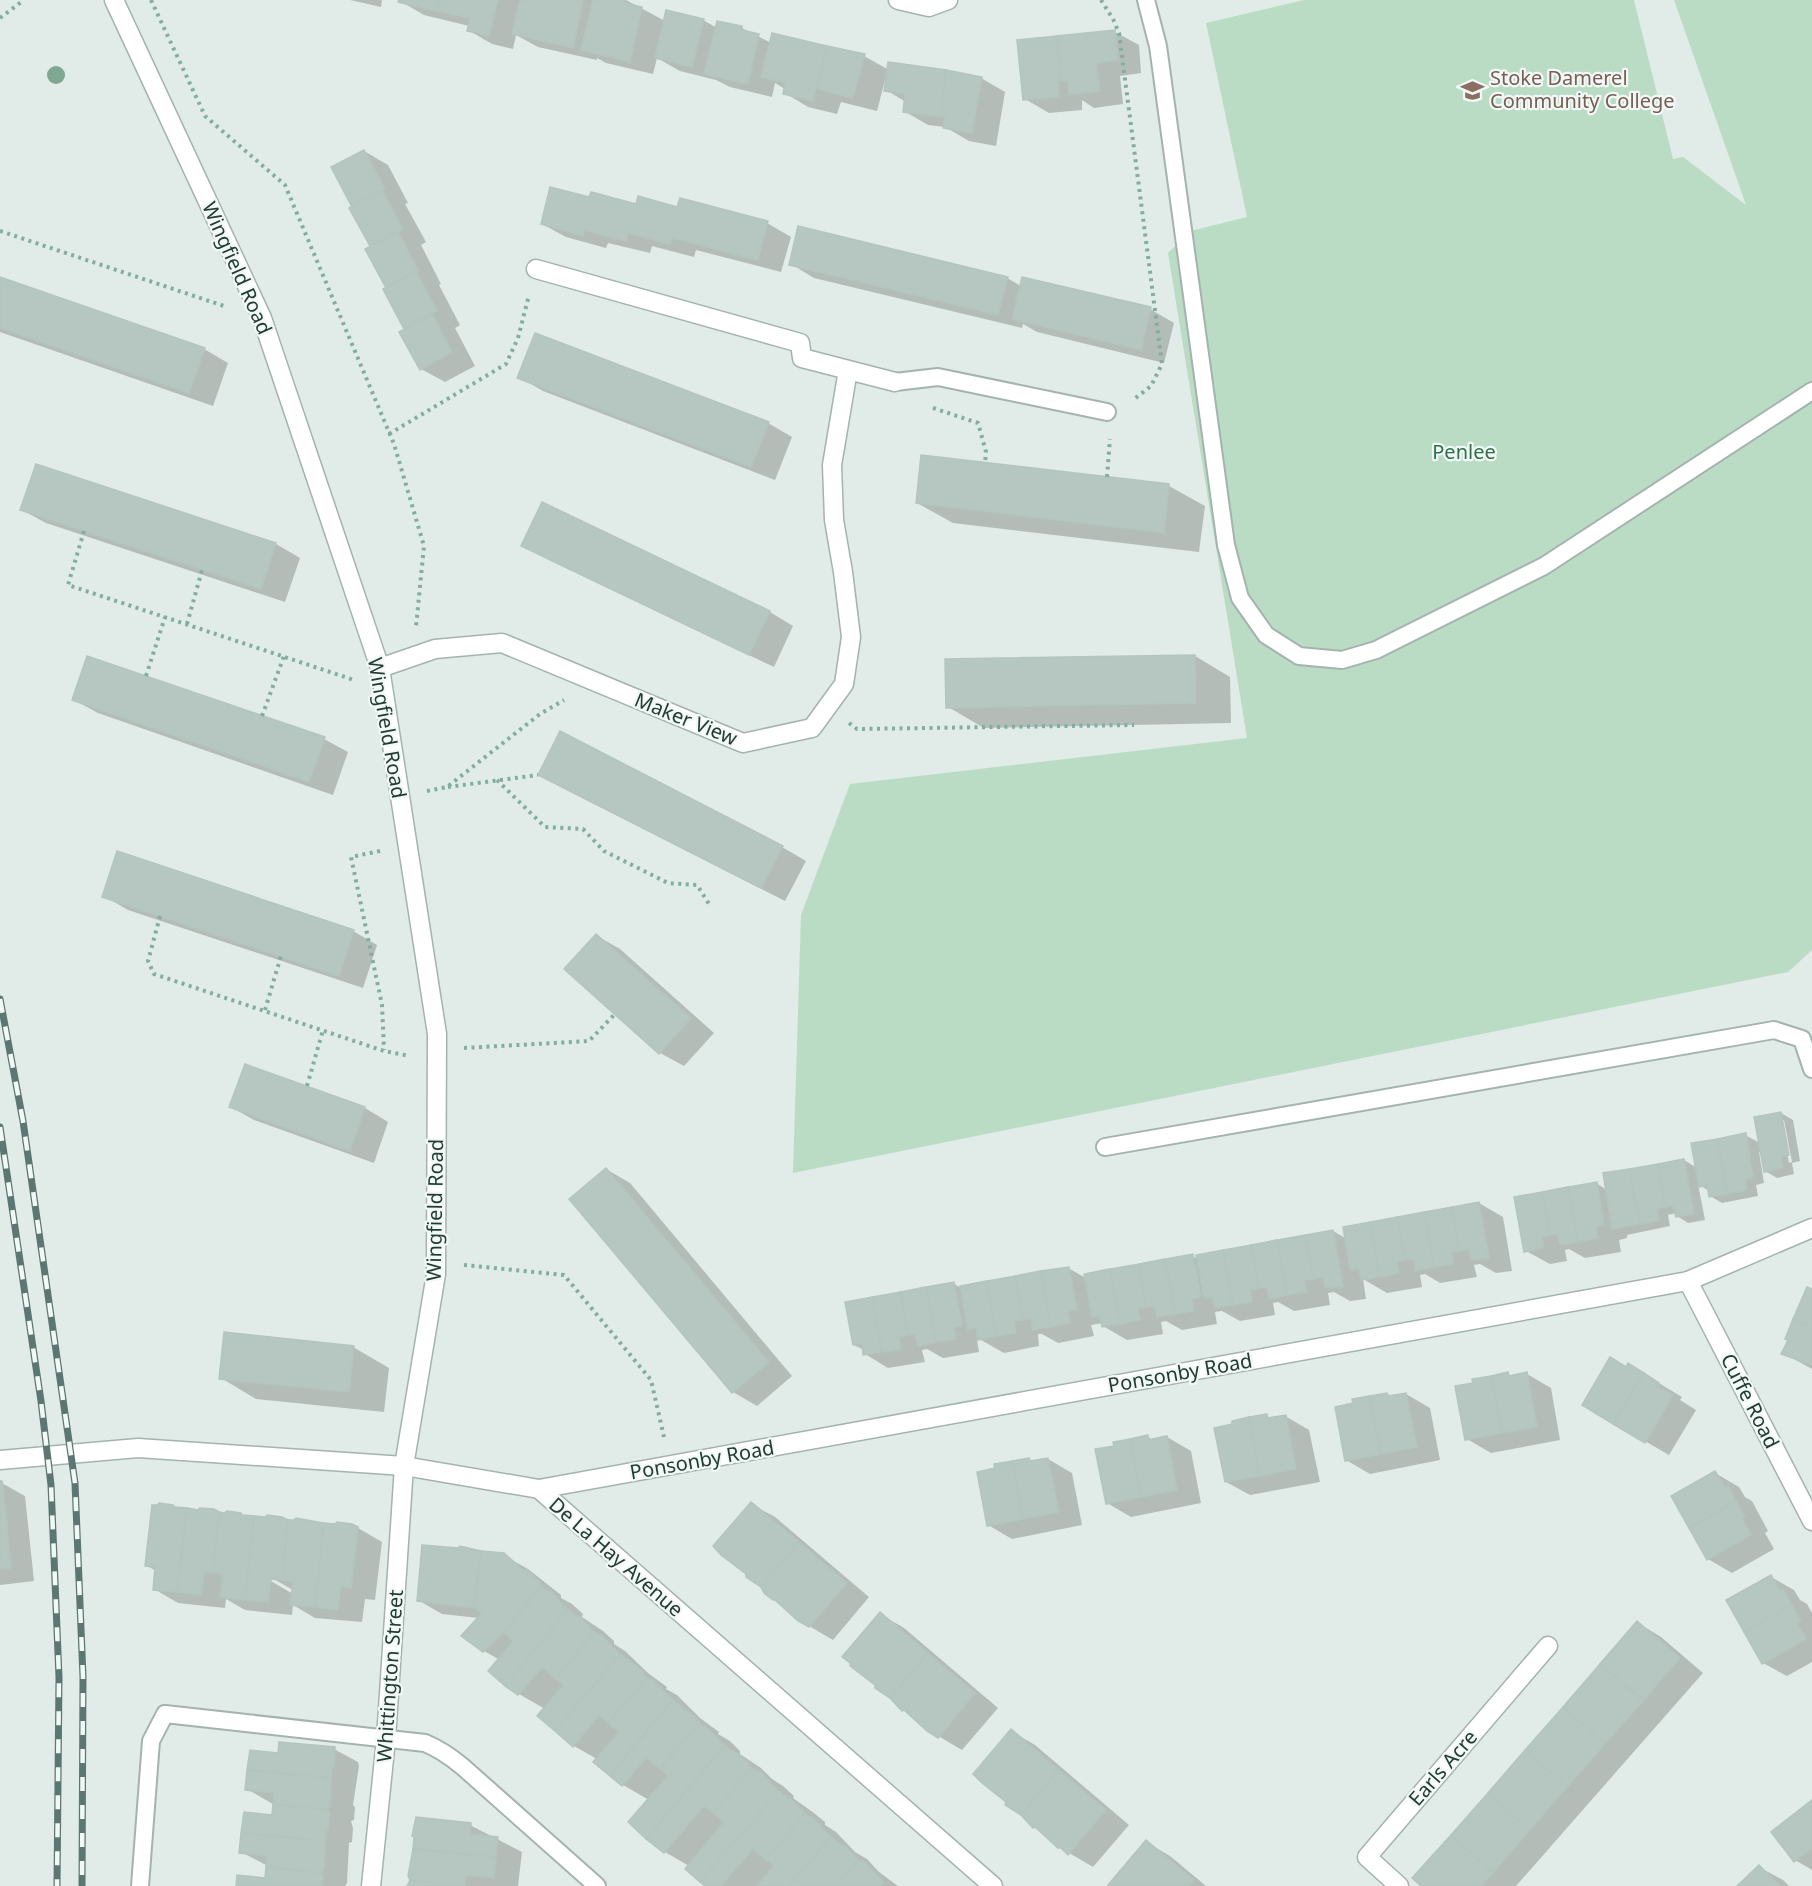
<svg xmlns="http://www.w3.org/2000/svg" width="1812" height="1886" font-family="'Noto Sans',sans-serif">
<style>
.green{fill:#badcc5}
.shadow{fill:#0003;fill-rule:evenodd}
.building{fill:#b6c6c0;stroke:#b4c5be;stroke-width:1.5}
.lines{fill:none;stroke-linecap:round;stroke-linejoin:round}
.lane-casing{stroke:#a4b3ae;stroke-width:20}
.street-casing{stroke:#a4b3ae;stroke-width:21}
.path{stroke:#82aea2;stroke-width:4;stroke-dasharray:3 4.5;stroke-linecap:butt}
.lane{stroke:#fff;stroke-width:16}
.street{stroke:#fff;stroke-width:18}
.rail-casing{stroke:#5c7771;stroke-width:7}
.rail{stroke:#f1f8f5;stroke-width:4.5;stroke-dasharray:14;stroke-linecap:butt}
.tree{fill:#7ea891}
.labels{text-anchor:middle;stroke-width:4.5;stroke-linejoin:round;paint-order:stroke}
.education-label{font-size:20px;fill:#785e54;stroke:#f1f8f5;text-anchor:start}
.street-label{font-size:20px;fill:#223b35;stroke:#f1f8f5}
.park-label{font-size:20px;fill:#2d714a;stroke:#f1f8f5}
</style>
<rect width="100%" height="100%" fill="#e1ebe7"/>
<path class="green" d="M1304,0H1634L1673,159L1683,157L1746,205L1674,0H1812V950L1788,972L793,1173L801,915L850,784L1247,738L1168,253L1191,231L1247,217L1206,23Z"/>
<g class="shadow">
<path d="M350,0H382L381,7Z"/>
<path d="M400,0H626L665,21L703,20L717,28H742L771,43L773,35L864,56L889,70L981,78L1005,92L996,146L969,141L945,127L928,125L904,111L906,102L886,90L887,80H885L877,111L841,102L837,114L808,107L785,93V89L775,83L772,97L730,87L716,80L680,71L657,58L653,74L606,63L597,58V60L538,47L516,35L513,49L492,44L468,30L469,26L424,15L400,1Z"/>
<path d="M1115,32L1139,45L1141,73L1120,76L1123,104L1094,108L1082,100V110L1049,113L1025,99Z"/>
<path d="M364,151L388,165L408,203L405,204L426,242L421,245L441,284L439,285L460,325L455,328L475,366L445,382L421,369L406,330L385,290L388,288L372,247L351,209Z"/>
<path d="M637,206L679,208L767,223L791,237L781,272L696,250L694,257L652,246L650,253L608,243L606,248L566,237L542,224Z"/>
<path d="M791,264L1007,278L1021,286L1150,309L1174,323L1164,363L1037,332L1023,324L1022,328L814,278Z"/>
<path d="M0,279L204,349L228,363L213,406L0,332Z"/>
<path d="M519,377L768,423L792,437L775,480L543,391Z"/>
<path d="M923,457L1169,486L1205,506L1199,552L953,523L917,503Z"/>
<path d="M36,466L276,544L300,558L285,602L46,523L22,510Z"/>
<path d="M542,504L770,612L793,626L774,667L547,559L523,545Z"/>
<path d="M1195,656L1230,677L1231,723L984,728L948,707Z"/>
<path d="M74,700L324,739L348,752L333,795L98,713Z"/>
<path d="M563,788L782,847L806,861L785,901Z"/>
<path d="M104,896L353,931L377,945L363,988L128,910Z"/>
<path d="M597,936L620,949L714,1033L684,1066L660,1053Z"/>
<path d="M246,1066L365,1108L388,1122L374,1163L254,1120L231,1107Z"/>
<path d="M1781,1113L1793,1120L1800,1161L1792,1163L1794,1174L1777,1178L1765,1171L1762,1152H1759L1764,1183L1756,1185L1758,1196L1722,1203L1710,1196L1709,1191L1698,1184L1705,1220L1688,1223L1677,1216L1676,1213L1668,1215L1670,1226L1627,1235V1238L1619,1240L1621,1252L1585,1258L1569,1249L1565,1250L1567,1261L1550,1264L1526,1251L1596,1183L1607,1190L1684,1160L1697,1168L1745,1135L1760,1143ZM1781,1120H1784L1792,1162L1789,1163Z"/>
<path d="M606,1169L630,1183L792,1376L757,1406L733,1392Z"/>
<path d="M1479,1203L1503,1217L1512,1271L1496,1273L1480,1264L1474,1265L1477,1277L1440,1283L1425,1274L1420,1275L1422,1287L1387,1293L1363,1279L1366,1299L1350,1301L1334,1292L1328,1293L1330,1305L1294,1311L1278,1302L1273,1303L1275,1315L1240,1321L1222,1311L1215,1312L1217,1324L1182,1330L1166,1321L1161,1322L1163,1334L1127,1340L1103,1326V1323L1091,1325L1094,1336L1058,1343L1042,1334H1038L1039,1346L1004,1353L981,1340H977L979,1352L943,1358L927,1349L922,1350L925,1362L888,1368L865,1354L864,1350L854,1345L954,1284L961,1288L1068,1268L1086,1278L1192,1256L1198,1259L1333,1231L1347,1239Z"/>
<path d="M1812,1291V1369L1783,1353Z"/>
<path d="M353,1347L389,1368L384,1412L256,1399L221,1378Z"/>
<path d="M1627,1369L1652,1379L1682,1397L1680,1400L1696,1410L1669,1455L1645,1441Z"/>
<path d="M1508,1374L1513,1377L1527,1374L1551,1388L1560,1440L1491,1453L1467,1439Z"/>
<path d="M1387,1394L1392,1397L1406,1394L1430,1408L1440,1460L1370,1474L1346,1460Z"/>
<path d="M1267,1416L1272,1419L1285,1416L1309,1430L1320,1482L1250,1495L1226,1482Z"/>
<path d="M1148,1437L1153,1440L1167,1437L1191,1451L1201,1503L1131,1517L1107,1503Z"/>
<path d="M1029,1459L1034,1462L1048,1459L1072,1473L1082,1525L1012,1539L988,1525Z"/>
<path d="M1715,1473L1739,1487L1745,1497L1752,1501L1768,1531L1765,1533L1774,1549L1732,1573L1708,1559Z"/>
<path d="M0,1482L25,1496L34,1581L0,1585Z"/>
<path d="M751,1504L775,1517L869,1597L833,1640L809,1626Z"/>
<path d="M177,1509L358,1528L382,1542L375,1600L365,1599L362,1622L315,1618L293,1605L292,1615L245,1610L226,1599L225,1608L178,1603L154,1589L156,1571L146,1565ZM265,1574L293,1590V1594L264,1577Z"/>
<path d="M503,1555L528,1569L561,1595V1598L572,1604L583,1614L582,1617L603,1631L614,1641V1644L625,1651L648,1673L667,1687L666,1689L677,1695L700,1718L719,1732L718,1734L730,1741L740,1751V1754L761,1768L772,1779L783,1786L794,1796L793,1798L814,1813L825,1822V1825L836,1832L855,1852L867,1859L879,1872L898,1886H707L689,1866L665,1852L647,1837L649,1800L623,1785L595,1762L597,1759L574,1746L545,1709L519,1694L491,1671L500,1660L484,1651L479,1618L442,1614L418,1600Z"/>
<path d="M1771,1577L1794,1590L1800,1600L1807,1604L1812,1613V1662L1787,1676L1763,1663Z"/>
<path d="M880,1614L904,1628L998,1708L962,1750L928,1730L916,1717L903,1710Z"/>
<path d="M1638,1623L1661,1637L1703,1673L1516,1886H1424Z"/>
<path d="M1011,1731L1035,1745L1129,1825L1093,1867L1059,1847L1043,1832L1034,1827Z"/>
<path d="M334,1749L358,1762L359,1766L353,1805L355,1807L354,1820L351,1821L353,1828L352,1842L349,1843L347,1883L345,1886H237L266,1879L268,1866L241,1852L273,1817L274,1804L271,1803L247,1789L279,1755Z"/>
<path d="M1812,1802V1870L1795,1860Z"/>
<path d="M470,1825L522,1852L518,1886H408Z"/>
<path d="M1146,1842L1170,1856L1206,1886H1111Z"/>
<path d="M1759,1867L1783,1880L1789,1886H1739Z"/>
</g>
<g class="building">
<path d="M399,0H439L436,11L398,2Z"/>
<path d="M439,0H498L489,36L467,31L470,18L436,11Z"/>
<path d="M520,0H583L573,48L512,34Z"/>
<path d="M593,0H625V3L642,7L630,62L581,50Z"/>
<path d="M666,10L704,19L692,67L655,58Z"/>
<path d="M717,21L742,26V30L759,34L748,84L704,74Z"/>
<path d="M1115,30L1118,60L1096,63L1100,91L1069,95L1068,81H1061L1057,36Z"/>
<path d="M772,33L827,46L813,101L783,94L785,83L761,77Z"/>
<path d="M1057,36L1061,81H1058L1059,97L1023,100L1017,40Z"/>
<path d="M827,46L865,54L853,98L817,89Z"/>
<path d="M888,62L946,70L941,117L903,112L905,94L884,91Z"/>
<path d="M946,70L982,77L972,133L943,128L945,116L941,117Z"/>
<path d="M364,150L385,189L352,207L331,167Z"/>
<path d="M550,187L589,197L591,192L636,204L638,196L677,207L680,198L768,221L758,260L672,238L670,244L628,233L626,241L584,230L583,236L541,224Z"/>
<path d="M382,190L403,229L370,246L349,208Z"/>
<path d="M798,226L1008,277L998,315L789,265Z"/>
<path d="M398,232L418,270L386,288L365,249Z"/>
<path d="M416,271L437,311L404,329L383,289Z"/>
<path d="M0,277L205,348L189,393L0,328Z"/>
<path d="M1022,277L1151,307L1141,350L1012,319Z"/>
<path d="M432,314L452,352L420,370L399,332Z"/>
<path d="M535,333L769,422L751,467L517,378Z"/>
<path d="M921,455L1169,484L1164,533L916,503Z"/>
<path d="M36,464L276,543L261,589L20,510Z"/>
<path d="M542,502L770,611L749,655L521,546Z"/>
<path d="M1195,655L1196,703L946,708L945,659Z"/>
<path d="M87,656L325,737L309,782L72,700Z"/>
<path d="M560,731L783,846L761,888L538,775Z"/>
<path d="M117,851L354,930L339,976L102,897Z"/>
<path d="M596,934L691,1018L659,1054L564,969Z"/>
<path d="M245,1064L365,1107L350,1151L229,1107Z"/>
<path d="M1781,1112L1789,1155L1781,1157L1783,1168L1764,1172L1754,1117Z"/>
<path d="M1746,1133L1753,1177L1745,1179L1747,1190L1727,1194L1717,1139Z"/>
<path d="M1717,1139L1727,1194L1709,1197L1707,1185L1699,1187L1691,1143Z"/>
<path d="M1684,1159L1694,1214L1676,1217L1673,1206L1665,1207L1658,1164Z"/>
<path d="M1658,1164L1665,1207L1657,1209L1659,1220L1640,1224L1629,1169Z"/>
<path d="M606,1168L769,1362L732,1393L569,1199Z"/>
<path d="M1629,1169L1640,1224L1612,1229L1603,1173Z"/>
<path d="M1597,1182L1604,1225L1596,1227L1598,1238L1578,1242L1568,1187Z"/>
<path d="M1568,1187L1578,1242L1560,1245L1558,1234L1550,1235L1542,1192Z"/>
<path d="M1542,1192L1550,1235L1542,1237L1544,1248L1524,1252L1514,1197Z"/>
<path d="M1479,1202L1489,1258L1471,1260L1469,1249L1459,1251L1452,1207Z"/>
<path d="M1452,1207L1459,1251L1451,1252L1453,1264L1434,1267L1424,1212Z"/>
<path d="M1424,1212L1434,1267L1415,1271L1414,1259L1405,1260L1397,1217Z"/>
<path d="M1397,1217L1405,1260L1397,1262L1399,1273L1380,1277L1370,1222Z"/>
<path d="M1370,1222L1380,1277L1361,1280L1359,1269L1350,1270L1343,1227Z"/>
<path d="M1333,1230L1343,1286L1325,1288L1323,1277L1313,1279L1305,1235Z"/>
<path d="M1305,1235L1313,1279L1304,1280L1307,1292L1287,1295L1277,1240Z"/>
<path d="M1277,1240L1287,1295L1269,1299L1267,1287L1259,1288L1251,1245Z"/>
<path d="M1251,1245L1259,1288L1250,1290L1252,1302L1233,1305L1223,1250Z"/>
<path d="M1223,1250L1233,1305L1215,1308L1212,1297L1204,1298L1196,1255Z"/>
<path d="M1193,1254L1201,1297L1192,1299L1194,1311L1175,1314L1165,1259Z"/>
<path d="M1165,1259L1175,1314L1157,1317L1154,1306L1146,1307L1139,1264Z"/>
<path d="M1139,1264L1146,1307L1138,1309L1140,1320L1120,1324L1110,1269Z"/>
<path d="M1069,1267L1077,1310L1068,1311L1070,1323L1051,1327L1041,1271Z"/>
<path d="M1110,1269L1120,1324L1102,1327L1100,1316L1092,1317L1084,1274Z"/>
<path d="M1041,1271L1051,1327L1033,1330L1031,1318L1022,1320L1015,1276Z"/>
<path d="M1015,1276L1022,1320L1014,1321L1016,1333L996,1336L987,1281Z"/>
<path d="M987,1281L996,1336L978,1340L976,1328L968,1330L960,1286Z"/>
<path d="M954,1282L962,1326L954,1327L956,1339L936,1342L926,1287Z"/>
<path d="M926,1287L936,1342L918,1346L915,1334L908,1335L900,1292Z"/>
<path d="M1807,1287L1812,1289V1327L1793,1319Z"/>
<path d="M900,1292L908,1335L899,1337L901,1349L882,1352L872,1297Z"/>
<path d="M872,1297L882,1352L863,1355L862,1344L853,1345L845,1302Z"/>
<path d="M1793,1319L1812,1327V1365L1781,1354L1788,1340L1785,1339Z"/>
<path d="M224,1332L354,1346L349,1392L219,1379Z"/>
<path d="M1610,1357L1626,1367L1628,1363L1644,1373L1613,1424L1582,1405Z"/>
<path d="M1508,1372L1509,1376L1527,1372L1537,1427L1502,1433L1491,1376Z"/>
<path d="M1644,1373L1659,1383L1657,1386L1673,1395L1645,1443L1613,1424Z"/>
<path d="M1491,1376L1502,1433L1465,1440L1455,1386L1473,1383L1472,1379Z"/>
<path d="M1387,1393L1388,1396L1406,1393L1417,1447L1381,1454L1369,1396Z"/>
<path d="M1369,1396L1381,1454L1345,1461L1335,1407L1353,1403L1352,1399Z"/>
<path d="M1267,1414V1418L1286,1415L1296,1469L1260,1476L1249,1417Z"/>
<path d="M1249,1417L1260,1476L1225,1482L1214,1428L1232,1424V1421Z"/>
<path d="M1148,1435V1440L1167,1436L1177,1490L1141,1497L1130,1439Z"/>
<path d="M1130,1439L1141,1497L1106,1504L1095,1449L1114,1446L1113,1442Z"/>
<path d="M1029,1458L1030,1461L1048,1458L1059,1512L1023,1519L1012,1461Z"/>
<path d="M1012,1461L1023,1519L987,1526L977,1472L995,1468L994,1464Z"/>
<path d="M1715,1471L1725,1488L1728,1485L1736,1501L1689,1528L1671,1496Z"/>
<path d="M0,1481H2L11,1568L0,1569Z"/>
<path d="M1736,1501L1745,1517L1742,1519L1751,1535L1707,1560L1689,1528Z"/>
<path d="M751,1502L799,1542L761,1587L746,1577V1574L721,1555L713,1546Z"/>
<path d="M159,1503L173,1505L175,1507L187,1508L177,1592L153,1590L155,1567L145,1566L152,1505H157Z"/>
<path d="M187,1508L198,1510L200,1508L214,1509L219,1512L213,1573L204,1572L201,1595L177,1592Z"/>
<path d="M227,1511L241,1513L242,1515L254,1516L245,1600L220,1597L223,1574L213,1573L219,1512L224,1513Z"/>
<path d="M267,1515L282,1517L288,1520L282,1580L271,1579L268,1602L245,1600L254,1516L265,1517Z"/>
<path d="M296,1518L324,1523L315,1607L290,1605L293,1581L282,1580L288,1520H294Z"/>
<path d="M337,1522L352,1524L358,1527L351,1588L341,1586L338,1610L315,1607L324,1523L335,1524Z"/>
<path d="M799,1542L847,1583L809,1627L798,1621L775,1600H773L764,1593L761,1587Z"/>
<path d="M422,1545L458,1548L460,1546L481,1551L474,1608L417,1601Z"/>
<path d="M481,1551L504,1553L524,1571L526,1570L538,1580L541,1586L504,1632L483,1652L461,1636L482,1613L474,1608Z"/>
<path d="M1771,1575L1780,1591L1783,1589L1792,1605L1744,1632L1726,1600Z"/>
<path d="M542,1586L545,1590L548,1589L559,1599V1602L568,1609L505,1686L488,1671L513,1641L504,1632Z"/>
<path d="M1792,1605L1801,1621L1797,1623L1806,1639L1762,1664L1744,1632Z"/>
<path d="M568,1609L577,1616H579L594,1632L555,1679L542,1667L518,1695L505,1686Z"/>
<path d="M880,1612L928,1653L890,1698L875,1688V1685L850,1666V1663L842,1657Z"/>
<path d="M1637,1621L1680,1658L1643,1701L1600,1664Z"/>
<path d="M594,1632L599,1635H601L620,1654L555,1731L537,1716L563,1685L555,1679Z"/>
<path d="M928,1653L975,1693L938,1738L927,1731L904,1710L902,1711L890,1698Z"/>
<path d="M620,1654L644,1672L643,1674L647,1678L608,1723L599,1715L573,1747L555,1731Z"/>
<path d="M1600,1664L1643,1701L1605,1744L1563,1707Z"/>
<path d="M647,1678L653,1680L673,1700L610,1776L593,1762L619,1732L608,1723Z"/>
<path d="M673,1700L695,1717V1719L699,1722L660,1769L646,1758L622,1786L610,1776Z"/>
<path d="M1563,1707L1605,1744L1567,1787L1525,1750Z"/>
<path d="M699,1722L703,1726H705L725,1746L646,1839L628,1822L668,1776L660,1769Z"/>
<path d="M1011,1729L1059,1770L1021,1815L1005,1805L1006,1802L982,1783L973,1774Z"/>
<path d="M279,1742L335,1747L334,1766L332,1767L331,1778L247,1770L250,1750L278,1753Z"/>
<path d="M725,1746L735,1753H737L748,1762V1765L752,1769L713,1813L704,1806L664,1853L646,1839Z"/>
<path d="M1525,1750L1567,1787L1530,1830L1488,1793Z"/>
<path d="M752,1769L756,1771H759L770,1781V1783L779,1791L700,1882L685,1869L724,1822L713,1813Z"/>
<path d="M247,1770L331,1778L330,1790L331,1792L330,1807H328V1810L273,1804L274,1793L245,1790Z"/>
<path d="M1059,1770L1106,1810L1068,1855L1061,1848H1058L1035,1827L1033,1828L1021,1815Z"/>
<path d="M779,1791L788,1798H790L805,1813L766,1860L753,1849L721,1886H705L700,1882Z"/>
<path d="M1488,1793L1530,1830L1493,1873L1451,1835Z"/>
<path d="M1812,1800V1848L1794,1862L1771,1832Z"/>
<path d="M273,1804L328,1810L330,1814L328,1829L326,1830L325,1841L241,1833L244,1812L272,1815Z"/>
<path d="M805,1813L809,1817H812L831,1837L789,1886H757L774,1866L766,1860Z"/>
<path d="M416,1817L471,1823L470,1834L498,1837L496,1857L413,1849L414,1837L412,1836Z"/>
<path d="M241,1833L325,1841L324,1869L321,1873L266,1867L267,1856L239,1853Z"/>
<path d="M1451,1835L1493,1873L1481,1886H1421L1412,1878Z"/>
<path d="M831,1837L840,1844H843L858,1860L835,1886H789Z"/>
<path d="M1146,1840L1194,1880L1189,1886H1110L1108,1885Z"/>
<path d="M413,1849L496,1857L494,1878L466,1875L465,1886L410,1880L408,1876Z"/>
<path d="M858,1860L864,1862L884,1882L880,1886H835Z"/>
<path d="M1759,1865L1780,1886H1737Z"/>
<path d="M266,1867L321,1873L323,1876L322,1886H236L237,1875L265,1878Z"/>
<path d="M410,1880L465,1886H407Z"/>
</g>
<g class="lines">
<defs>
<g id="lane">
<path d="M1146,0L1158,46L1226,545L1240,598L1266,635L1299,656L1342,660L1376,650L1544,566L1812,391"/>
<path d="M895,382L938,377L1107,412"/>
<path d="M1105,1147L1774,1030L1802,1039L1812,1069"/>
<path d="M140,1886L151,1741L165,1714L425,1743C440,1749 451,1757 463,1767L597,1886"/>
</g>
<g id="street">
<path d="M114,0L262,318L380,668L437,1034L436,1274L404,1466L386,1739L371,1886"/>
<path d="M898,0L929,7L948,0"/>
<path d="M536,269L800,343L802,358L895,382"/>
<path d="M380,668L435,649L502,643L743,743L812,728L844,684L851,637L843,572L834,520L832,465L848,370"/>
<path d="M1688,1281L1812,1521"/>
<path d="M0,1460L138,1448L404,1466L539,1489L993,1886"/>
<path d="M539,1489L1688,1281L1812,1228"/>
<path d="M1399,1886L1367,1857L1548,1646"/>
</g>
</defs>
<use href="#lane" class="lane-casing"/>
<use href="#street" class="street-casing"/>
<g class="path">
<path d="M151,0L205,116L285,185L394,444L424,546L416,627"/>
<path d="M1101,0L1113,19L1119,33L1162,364L1151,386L1133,400"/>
<path d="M0,18L24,0"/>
<path d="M0,231L224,306"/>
<path d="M933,408L978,423L986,452L985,463"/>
<path d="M389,434L506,364L518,338L529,295"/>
<path d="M1107,477L1110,439"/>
<path d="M84,531L68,585L354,680"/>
<path d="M187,624L202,570"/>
<path d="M146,676L165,617"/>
<path d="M262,716L284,656"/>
<path d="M849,723L857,729L1134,725"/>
<path d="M497,780L545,827L583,829L604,851L668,883L697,885L711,907"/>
<path d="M448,787L538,775"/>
<path d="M427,791L447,787L540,714L564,700"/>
<path d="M380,851L351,857L382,1005L384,1050"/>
<path d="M160,916L148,961L154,974L384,1051L410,1056"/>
<path d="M265,1010L281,956"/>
<path d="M464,1048L589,1041L615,1014"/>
<path d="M307,1086L323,1030"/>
<path d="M464,1265L564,1275L651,1380L664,1437"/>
</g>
<use href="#lane" class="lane"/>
<use href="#street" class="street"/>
<defs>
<g id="rail">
<path d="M0,999L23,1121L75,1483L83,1677L82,1886"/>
<path d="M0,1127L41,1401L51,1485L59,1677L57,1886"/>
</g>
</defs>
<use href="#rail" class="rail-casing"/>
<use href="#rail" class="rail"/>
</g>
<circle class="tree" cx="56" cy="75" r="9"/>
<defs>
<symbol id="school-bare" viewBox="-9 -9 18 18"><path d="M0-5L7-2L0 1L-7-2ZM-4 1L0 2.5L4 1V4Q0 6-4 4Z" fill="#8d6e63" stroke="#f1f8f5" stroke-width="2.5" paint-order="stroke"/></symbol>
</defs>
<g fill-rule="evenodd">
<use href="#school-bare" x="1456" y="74" width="33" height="33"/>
</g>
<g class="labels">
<g class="education-label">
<text x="1490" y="85">Stoke Damerel<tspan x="1490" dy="23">Community College</tspan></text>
</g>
<g class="street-label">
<text transform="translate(237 268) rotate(66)" y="7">Wingfield Road</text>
<text transform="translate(686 719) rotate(22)" y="7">Maker View</text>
<text transform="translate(387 728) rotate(80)" y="7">Wingfield Road</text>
<text transform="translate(435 1210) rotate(-89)" y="7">Wingfield Road</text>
<text transform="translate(1180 1373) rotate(-10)" y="7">Ponsonby Road</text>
<text transform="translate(1750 1401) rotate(63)" y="7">Cuffe Road</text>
<text transform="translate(702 1460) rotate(-10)" y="7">Ponsonby Road</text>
<text transform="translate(616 1557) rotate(41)" y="7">De La Hay Avenue</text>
<text transform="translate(390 1676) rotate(-86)" y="7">Whittington Street</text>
<text transform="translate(1443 1768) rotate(-49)" y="7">Earls Acre</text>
</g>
<g class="park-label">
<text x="1464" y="459">Penlee</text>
</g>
</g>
</svg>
